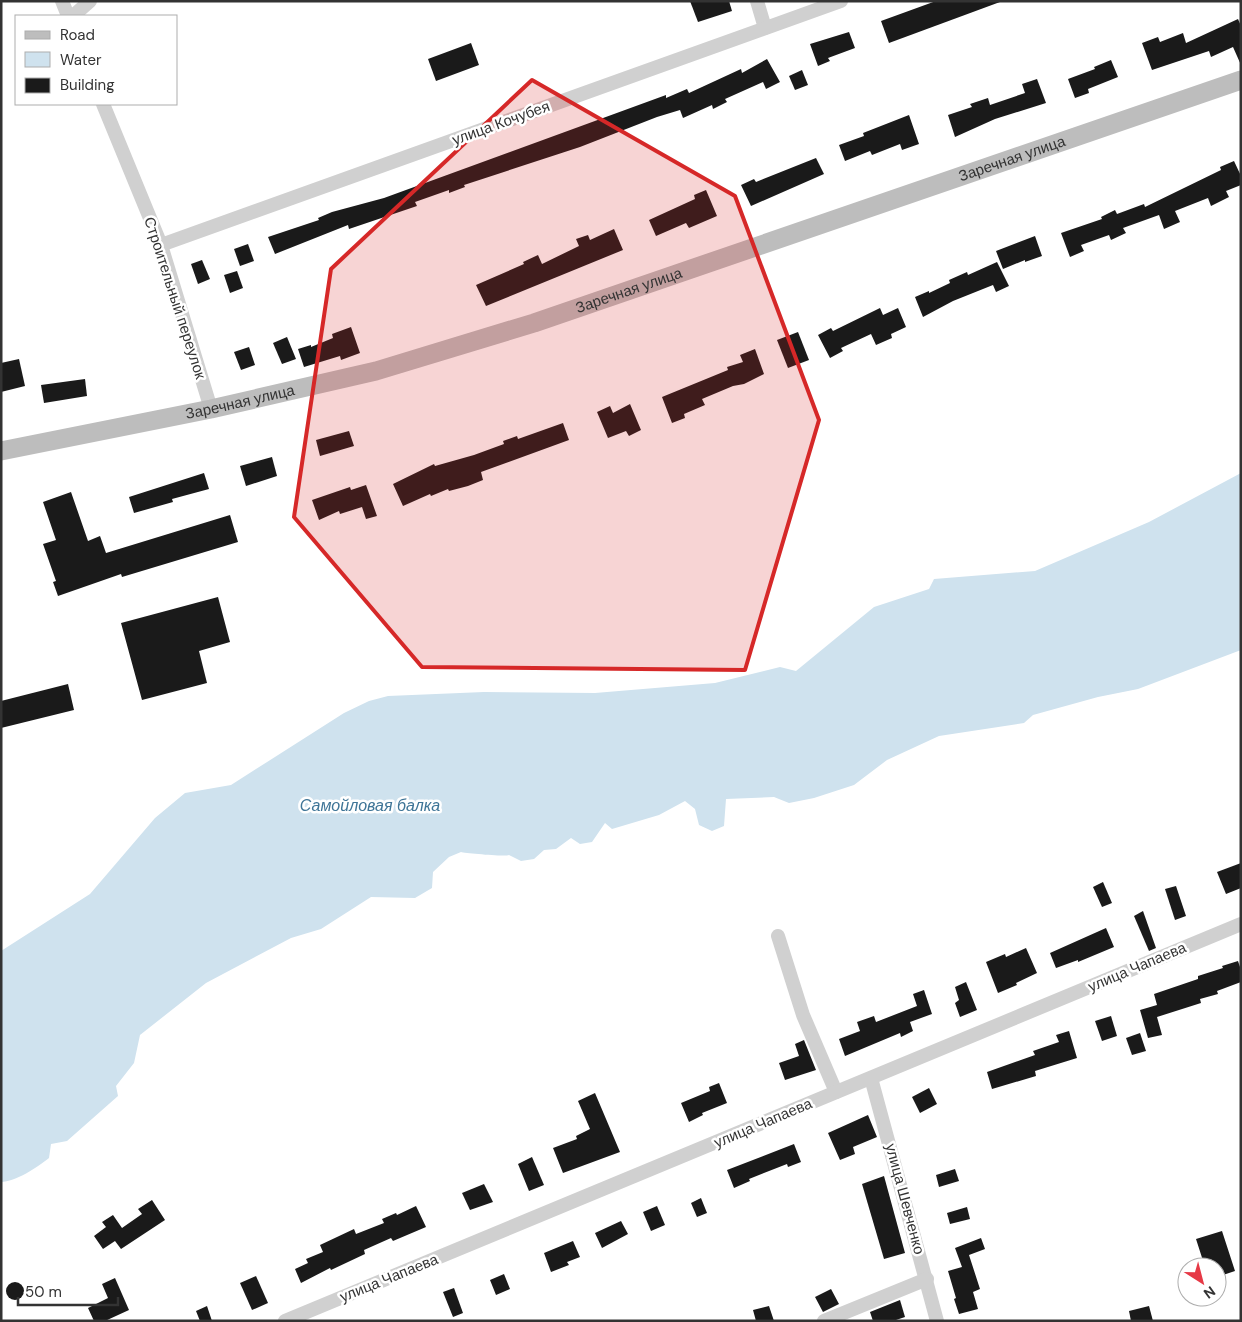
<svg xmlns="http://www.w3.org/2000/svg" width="1242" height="1322" font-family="'DM Sans',sans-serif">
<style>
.water{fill:#cfe2ee}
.building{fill:#1a1a1a}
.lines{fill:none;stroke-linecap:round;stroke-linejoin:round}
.street{stroke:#d0d0d0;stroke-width:14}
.secondary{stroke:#bdbdbd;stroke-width:19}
.marked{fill:#d62828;fill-opacity:0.2;stroke:#d62828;stroke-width:4;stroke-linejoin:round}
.labels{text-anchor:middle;stroke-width:5;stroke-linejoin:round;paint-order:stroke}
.street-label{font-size:15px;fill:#333;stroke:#fff}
.water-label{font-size:16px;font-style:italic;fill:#3f7597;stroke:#fff}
</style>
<rect width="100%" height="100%" fill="#fff"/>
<path class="water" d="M1241,473V650L1138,689L1098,697L1033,715L1024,723L939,736L887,760L854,785L814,798L789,803L774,797L726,799L724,826L712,831L699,825L695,809L685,801L659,815L612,829L605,823L592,842L580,844L571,838L556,849L544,850L534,859L521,861L509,855C505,857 465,853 461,852L449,857L433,872L432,888L415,898L371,897L321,929L291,938L206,983L140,1035L134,1063L116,1086L118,1096L67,1141L51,1144L49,1158C38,1167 15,1182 1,1182V951L90,894L155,818L185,793L231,785L344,713L369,701L388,696L484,692L595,693L715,683L780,667L796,671L874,607L929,589L934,579L1035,571L1149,522Z"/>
<g class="building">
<path d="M690,1H729L732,11L698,22Z"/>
<path d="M936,1H1000V2L889,43L881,21Z"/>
<path d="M1238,19L1241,26V65L1233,47L1211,57L1209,51L1152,70L1142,43L1158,37L1160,42L1183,33L1186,43Z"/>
<path d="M849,32L855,48L828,58L830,61L818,66L810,44Z"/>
<path d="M471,43L479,65L436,81L428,59Z"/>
<path d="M767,59L780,82L766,89L763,82L725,99L727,102L713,109L712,105L683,118L680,110L657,117L580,147L464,185L465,187L449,193V190L415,202L417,206L349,229L348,225L275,254L268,237L319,220L318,218L332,212L384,198L666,95V98L687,89L689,93L741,69L742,73Z"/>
<path d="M1111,60L1118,77L1088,89L1089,93L1075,98L1068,79L1095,69L1094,67Z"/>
<path d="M802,70L808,85L795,90L789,76Z"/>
<path d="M1037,79L1046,103L995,119L955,137L948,115L972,107L970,104L988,98L990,105L1025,93L1022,84Z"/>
<path d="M909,115L919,144L902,150L900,144L872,155L870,151L845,161L839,145L864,136L863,133Z"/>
<path d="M816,158L824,174L751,206L741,185L754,179L756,182Z"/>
<path d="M1234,161L1241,176V185L1226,191L1229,197L1211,206L1208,198L1175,211L1180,222L1164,229L1159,215L1123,228L1126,233L1111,240L1109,235L1081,245L1084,251L1070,257L1061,233L1102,219L1101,217L1115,210L1117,214L1144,204L1145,207L1221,170L1220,167Z"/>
<path d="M706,190L717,216L689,228L686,223L656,236L649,220L695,199L694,195Z"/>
<path d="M614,229L623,250L486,306L476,285L524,264L523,262L538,255L542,264L579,246L576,239L588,235L590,240Z"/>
<path d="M1035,236L1042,256L1025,262V260L1003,269L996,251Z"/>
<path d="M248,244L254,261L240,266L234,249Z"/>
<path d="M202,260L210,279L198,284L191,264Z"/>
<path d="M997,262L1009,286L996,292L993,285L953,301L923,317L915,297L929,291V293L950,283L949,280L967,272L968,275Z"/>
<path d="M237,271L243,288L230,293L224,275Z"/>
<path d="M880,308L883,315L898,308L906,327L891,334L892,338L876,345L871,334L841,348L843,351L830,358L818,335L831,328L833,331Z"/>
<path d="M351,327L360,353L341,360L340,356L304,367L298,349L311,345V347L333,338L332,334Z"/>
<path d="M798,332L809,360L788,368L777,340Z"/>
<path d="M287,337L296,359L282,364L273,343Z"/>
<path d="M249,347L255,365L241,370L234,352Z"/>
<path d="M755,349L764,374L744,384L733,386L702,399L705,405L684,414L685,418L672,423L662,397L728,370L727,367L743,362L740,355Z"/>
<path d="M19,359L25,386L1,392V363Z"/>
<path d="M85,379L87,396L44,403L41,385Z"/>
<path d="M630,404L641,430L629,436L626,431L608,438L597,412L610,406L613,413Z"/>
<path d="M563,423L569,440L481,472L483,480L468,486L449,491L448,489L431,496L430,494L403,506L393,484L434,464L435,466L474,455L504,444L503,441L517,436L518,439Z"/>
<path d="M349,431L354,446L320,456L316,440Z"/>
<path d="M272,457L277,476L246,486L240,466Z"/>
<path d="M204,473L209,489L172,499L173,502L134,513L129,497Z"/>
<path d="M366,485L377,516L366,519L362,507L340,514L339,511L319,520L312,500L350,487L351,490Z"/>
<path d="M71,492L88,541L100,536L106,553L230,515L238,542L122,577L121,574L58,596L53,582L56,581L43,544L56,540L43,502Z"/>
<path d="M218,597L230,642L199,651L207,683L142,700L121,623Z"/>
<path d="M68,684L74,710L1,728V701Z"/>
<path d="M1241,863V888L1226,894L1217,872Z"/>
<path d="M1103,882L1112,903L1102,907L1093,887Z"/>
<path d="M1176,886L1186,916L1175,920L1165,889Z"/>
<path d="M1143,911L1156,948L1149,951L1134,916Z"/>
<path d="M1106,928L1114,947L1078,962V960L1056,968L1050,953Z"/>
<path d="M1026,948L1037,973L1016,983L1017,985L998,993L986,962L1005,954L1006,957Z"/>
<path d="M1238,961L1241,970V982L1217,991L1218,994L1200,999L1201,1003L1157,1017L1162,1035L1148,1038L1140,1010L1157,1005L1154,994L1198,979V976L1223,968L1222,966Z"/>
<path d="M966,982L977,1010L960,1017L955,1003L959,1000L955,987Z"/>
<path d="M924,990L932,1014L910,1022L913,1031L901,1037L900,1033L845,1056L839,1039L860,1031L857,1022L874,1016L876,1022L917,1006L913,994Z"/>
<path d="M1111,1016L1117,1036L1102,1041L1095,1021Z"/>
<path d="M1069,1031L1077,1058L1035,1071L1036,1076L992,1089L987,1072L1035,1055L1033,1051L1059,1042L1056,1035Z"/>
<path d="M1140,1033L1146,1051L1132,1055L1126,1038Z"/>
<path d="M804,1040L816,1070L785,1080L779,1063L799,1056L795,1044Z"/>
<path d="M719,1083L727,1103L702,1113L703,1115L689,1122L681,1103L710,1091L709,1087Z"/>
<path d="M929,1088L937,1104L920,1113L912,1097Z"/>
<path d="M595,1093L620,1152L563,1173L553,1148L577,1139L576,1136L590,1129L578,1101Z"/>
<path d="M868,1115L877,1137L853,1147L855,1154L840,1160L828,1133Z"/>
<path d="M794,1144L801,1162L788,1167L787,1164L749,1179L750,1181L734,1188L727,1170Z"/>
<path d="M532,1157L544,1185L529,1191L518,1164Z"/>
<path d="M955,1169L959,1181L939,1187L936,1175Z"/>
<path d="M884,1176L905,1253L884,1259L862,1184Z"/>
<path d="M484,1184L493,1202L470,1210L462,1193Z"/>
<path d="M701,1198L707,1213L697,1217L691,1203Z"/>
<path d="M152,1200L165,1220L121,1249L115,1241L103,1249L94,1236L106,1227L102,1222L113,1215L122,1228L142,1214L138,1209Z"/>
<path d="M416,1206L426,1227L393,1241L391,1238L364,1250L365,1254L331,1270L330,1268L301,1283L295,1269L308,1263L306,1259L323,1252L320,1245L354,1229L356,1234L384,1223L382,1219L396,1213L397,1215Z"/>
<path d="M657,1206L665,1225L651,1231L643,1212Z"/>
<path d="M967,1207L970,1219L950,1224L947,1213Z"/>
<path d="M621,1221L628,1234L602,1248L595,1233Z"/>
<path d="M1222,1231L1235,1271L1217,1277V1267H1205L1196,1239Z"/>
<path d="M981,1238L985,1249L969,1255L980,1289L973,1292L978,1309L959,1314L954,1299L956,1298L948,1271L962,1267L955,1248Z"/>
<path d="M573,1241L580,1257L567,1262L569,1265L551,1272L544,1253Z"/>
<path d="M504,1274L510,1289L496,1295L490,1280Z"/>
<path d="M256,1276L268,1303L252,1310L240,1283Z"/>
<path d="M115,1278L129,1310L105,1321H94L88,1308L108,1298L102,1284Z"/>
<circle cx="15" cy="1291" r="9"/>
<path d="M454,1288L463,1313L453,1317L443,1292Z"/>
<path d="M831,1289L839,1304L823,1312L815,1297Z"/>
<path d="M900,1300L905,1317L893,1321H873L870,1312Z"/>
<path d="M207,1306L212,1321H200L196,1311Z"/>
<path d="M769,1306L774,1321H756L753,1310Z"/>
<path d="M1149,1306L1153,1321H1131L1129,1311Z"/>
</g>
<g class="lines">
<g class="street">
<path d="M62,1L68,16"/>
<path d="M757,1L765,28"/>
<path d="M73,16L90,1"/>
<path d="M103,104L161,245L211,409"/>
<path d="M161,245L841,1"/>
<path d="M778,936L803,1015L836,1092"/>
<path d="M871,1078L937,1321"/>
<path d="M285,1321L1241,924"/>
<path d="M824,1321L927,1279"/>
</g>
<path class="secondary" id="s1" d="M1,451L211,409L376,371L534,323L1241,80"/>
</g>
<path class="marked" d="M532,80L735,196L819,420L745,670L422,667L294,517L331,269Z"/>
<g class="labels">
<g class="street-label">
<text transform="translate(501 123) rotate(-20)" y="5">улица Кочубея</text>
<text dy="5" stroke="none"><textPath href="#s1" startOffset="1054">Заречная улица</textPath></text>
<text dy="5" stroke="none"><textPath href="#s1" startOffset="649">Заречная улица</textPath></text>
<text transform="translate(175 298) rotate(72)" y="5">Строительный переулок</text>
<text dy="5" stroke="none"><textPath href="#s1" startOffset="244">Заречная улица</textPath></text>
<text transform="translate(1137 967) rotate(-23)" y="5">улица Чапаева</text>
<text transform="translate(763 1123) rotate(-23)" y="5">улица Чапаева</text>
<text transform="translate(905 1199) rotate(75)" y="5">улица Шевченко</text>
<text transform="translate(389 1278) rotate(-22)" y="5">улица Чапаева</text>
</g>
<g class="water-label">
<text x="370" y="811">Самойловая балка</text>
</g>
</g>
<rect width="1242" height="1322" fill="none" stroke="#333333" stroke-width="5"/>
<rect x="15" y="15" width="162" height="90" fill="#ffffff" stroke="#adadad"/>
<rect x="25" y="31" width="25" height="8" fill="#bdbdbd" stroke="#adadad"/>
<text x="60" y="40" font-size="15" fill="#333333">Road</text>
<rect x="25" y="52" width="25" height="15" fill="#cfe2ee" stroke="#adadad"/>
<text x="60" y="65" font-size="15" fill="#333333">Water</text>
<rect x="25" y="78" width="25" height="15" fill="#1a1a1a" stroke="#adadad"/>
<text x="60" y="90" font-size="15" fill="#333333">Building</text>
<g transform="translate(1202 1282) rotate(144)"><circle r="24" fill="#ffffff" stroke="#adadad"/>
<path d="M0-4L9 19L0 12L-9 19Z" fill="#e63946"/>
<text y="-8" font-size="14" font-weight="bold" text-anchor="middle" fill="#333333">N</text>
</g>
<path d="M18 1297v8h100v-8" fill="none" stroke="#333333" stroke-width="2.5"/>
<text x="25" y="1297" font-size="15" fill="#333333" stroke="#ffffff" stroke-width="4" paint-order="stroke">50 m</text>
</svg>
